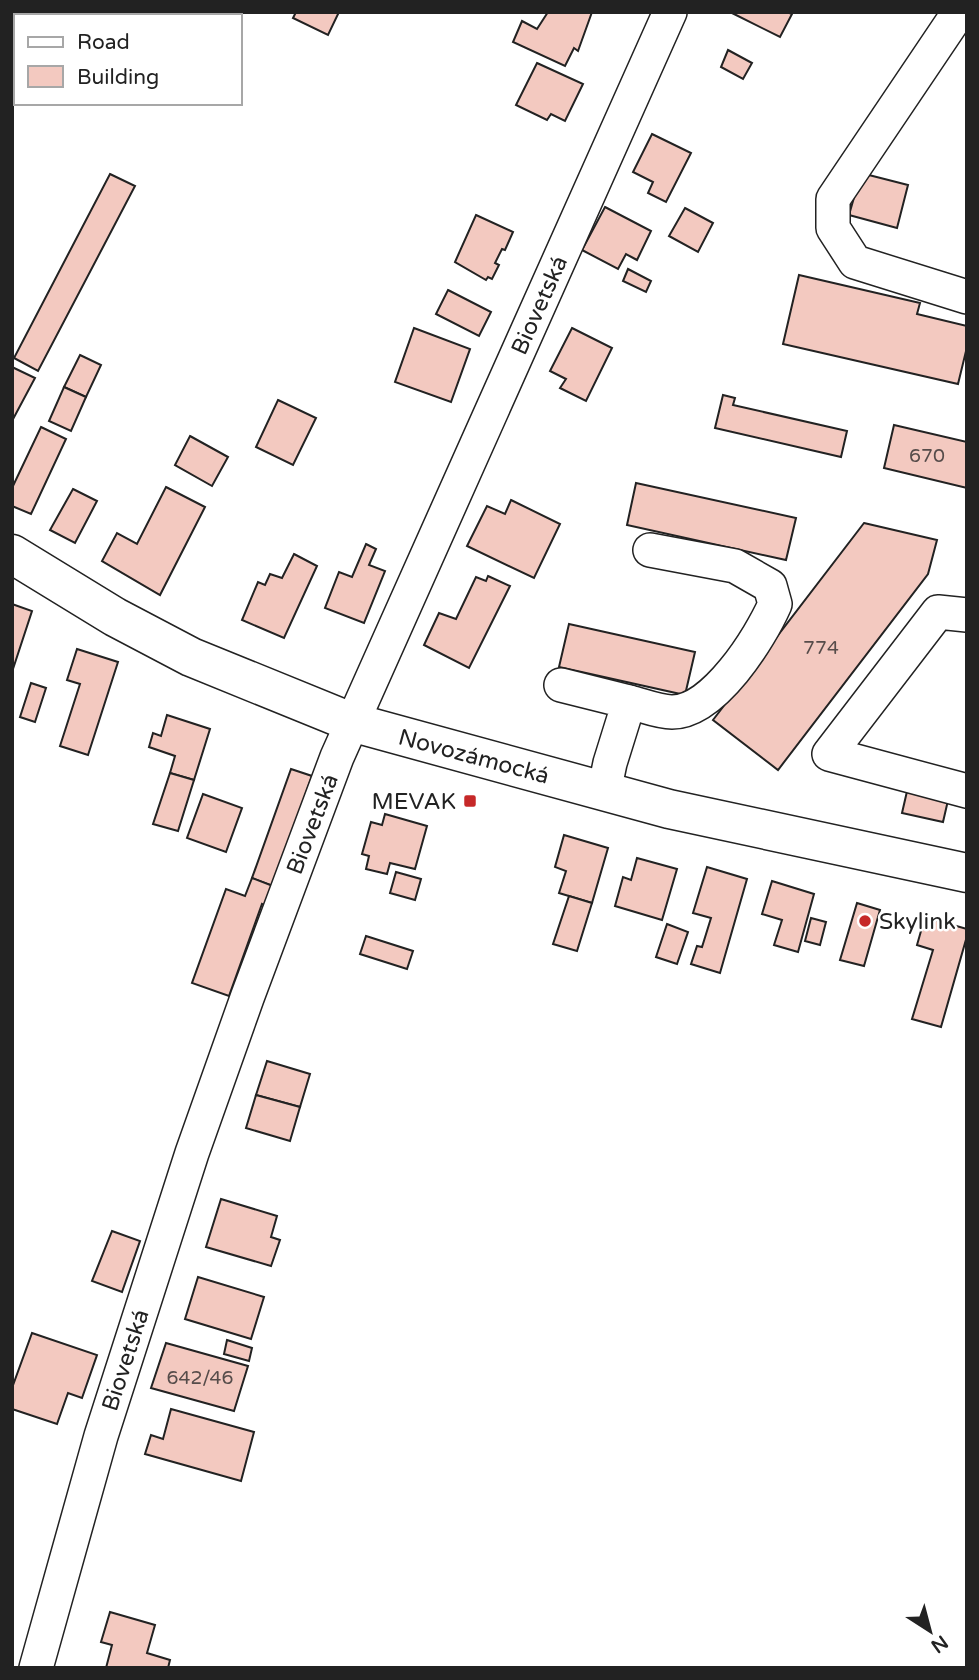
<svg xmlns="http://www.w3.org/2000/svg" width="979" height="1680" font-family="'Varela Round',sans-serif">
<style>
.building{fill:#f3c9c0;stroke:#222;stroke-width:2}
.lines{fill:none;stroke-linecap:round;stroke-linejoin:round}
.minor-casing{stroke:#222;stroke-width:36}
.major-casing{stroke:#222;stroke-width:41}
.minor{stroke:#fff;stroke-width:33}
.major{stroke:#fff;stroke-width:38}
.poi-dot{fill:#c62828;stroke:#fff;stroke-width:2.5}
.labels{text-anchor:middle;stroke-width:5;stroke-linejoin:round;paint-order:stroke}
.number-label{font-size:19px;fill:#564c4a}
.street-label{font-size:23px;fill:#222;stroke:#fff}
.poi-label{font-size:23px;fill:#222;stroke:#fff;text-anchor:end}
</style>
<rect width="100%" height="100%" fill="#fff"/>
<g class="building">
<path d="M296,12H339L328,35L293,18Z"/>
<path d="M548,12H592L578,51L574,48L565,66L513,42L522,21L537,29Z"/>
<path d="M730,12H787L792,14L780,37Z"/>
<path d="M728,50L752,63L743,79L721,67Z"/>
<path d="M537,63L583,84L565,121L551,114L547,120L516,105Z"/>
<path d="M652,134L691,153L666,202L648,193L653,182L633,172Z"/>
<path d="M861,173L908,185L897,228L849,215Z"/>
<path d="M110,174L135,186L38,371L14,358Z"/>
<path d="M605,207L651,231L637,260L626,254L618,269L582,250Z"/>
<path d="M685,208L713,223L698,252L669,236Z"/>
<path d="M476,215L513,232L505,250L502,249L495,263L499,265L492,279L488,277L486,280L455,262Z"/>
<path d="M628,269L651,281L646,292L623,281Z"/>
<path d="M799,275L920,303L917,314L967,326V347L958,384L783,344Z"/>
<path d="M448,290L491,312L479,336L436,314Z"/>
<path d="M414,328L470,349L451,402L395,382Z"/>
<path d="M572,328L612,348L586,401L560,388L566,379L550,371Z"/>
<path d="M80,355L101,365L86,397L64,387Z"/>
<path d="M12,367L35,378L12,421Z"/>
<path d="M64,387L86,397L71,431L49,421Z"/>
<path d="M723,395L735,398L733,405L847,431L841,457L715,428Z"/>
<path d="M278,400L316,418L293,465L256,447Z"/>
<path d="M894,425L967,442V488L884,468Z"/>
<path d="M41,427L66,439L31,514L12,506V488Z"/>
<path d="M190,436L228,457L212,486L175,465Z"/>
<path d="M636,483L796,518L786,560L627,525Z"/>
<path d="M166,487L205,507L160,595L102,561L117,533L137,544Z"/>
<path d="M73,489L97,501L75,543L50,530Z"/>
<path d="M511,500L560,524L534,578L467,546L487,506L505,514Z"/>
<path d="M864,523L937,540L928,574L778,770L713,720Z"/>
<path d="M366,544L376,549L369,565L385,571L364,623L325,608L339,572L352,577Z"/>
<path d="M294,554L317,566L284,638L242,620L258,582L265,585L270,574L282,578Z"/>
<path d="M488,576L510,586L469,668L424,645L439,613L456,619L476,577L486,581Z"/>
<path d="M12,604L32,611L12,672Z"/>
<path d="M569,624L695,652L685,695L559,667Z"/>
<path d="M77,649L118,662L88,755L60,746L80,684L67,680Z"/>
<path d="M31,683L46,688L35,722L20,717Z"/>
<path d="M167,715L210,729L194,780L170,773L175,756L149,747L153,733L161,736Z"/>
<path d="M291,769L312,776L273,886L252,878Z"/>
<path d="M170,773L194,780L178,831L153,824Z"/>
<path d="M908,787L949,796L943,822L902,813Z"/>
<path d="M203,794L242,808L226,852L187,838Z"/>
<path d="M385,814L427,826L415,869L390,863L387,874L366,869L369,856L362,854L371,822L382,825Z"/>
<path d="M564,835L608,848L592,903L559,893L566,871L555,867Z"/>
<path d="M637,858L677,869L662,920L615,906L623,877L631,880Z"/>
<path d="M707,867L747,879L720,973L691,964L697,946L702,947L711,918L693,913Z"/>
<path d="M396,872L421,879L415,900L390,893Z"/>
<path d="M252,878L273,886L266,906L262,904L229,996L192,983L226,889L245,896Z"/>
<path d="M772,881L814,894L798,952L774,945L782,920L762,914Z"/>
<path d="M569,896L592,903L577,951L553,944Z"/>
<path d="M857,903L880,910L864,966L840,960Z"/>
<path d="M925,917L967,929V936L941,1027L912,1019L933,950L917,945Z"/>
<path d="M811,918L826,922L820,945L805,941Z"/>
<path d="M667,924L688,932L677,964L656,957Z"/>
<path d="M366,936L413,951L407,969L360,954Z"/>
<path d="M267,1061L310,1074L300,1107L256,1095Z"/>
<path d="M256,1095L300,1107L290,1141L246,1128Z"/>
<path d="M221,1199L277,1216L271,1237L280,1240L271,1266L206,1247Z"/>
<path d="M112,1231L140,1241L122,1292L92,1281Z"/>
<path d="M198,1277L264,1297L251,1339L185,1319Z"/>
<path d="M32,1333L97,1355L82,1398L68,1393L57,1424L12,1409V1388Z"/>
<path d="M227,1340L252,1348L249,1361L224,1354Z"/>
<path d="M166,1343L248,1366L234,1411L151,1388Z"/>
<path d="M171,1409L254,1432L241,1481L145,1454L151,1435L163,1439Z"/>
<path d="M110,1612L155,1625L147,1653L170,1660L168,1668H106L112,1645L101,1642Z"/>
</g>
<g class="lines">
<defs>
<g id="minor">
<path d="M959,12L833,199V228L855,262L967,297"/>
<path d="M967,615L938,612L829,754L967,791"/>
<path d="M561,685L629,702L610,763L604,792"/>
<path d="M629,702C642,705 658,712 672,712C714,712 760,638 775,604L770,586L735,566L650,550"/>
<path d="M36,1668L101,1436L192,1153L247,998L337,757L670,12"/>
</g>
<path id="major" d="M12,554L115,617L191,657L351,722L669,809L967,873"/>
</defs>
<use href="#minor" class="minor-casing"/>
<use href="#major" class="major-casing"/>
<use href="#minor" class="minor"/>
<use href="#major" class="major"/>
</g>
<g class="poi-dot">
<rect x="463" y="794" width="14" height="14" rx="3.5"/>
<circle cx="865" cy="921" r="7"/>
</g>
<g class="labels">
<g class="number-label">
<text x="927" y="462">670</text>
<text x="821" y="654">774</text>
<text x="200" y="1384">642/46</text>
</g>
<g class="street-label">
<text transform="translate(539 305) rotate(-66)" y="8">Biovetská</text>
<text transform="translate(474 756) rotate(15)" y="8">Novozámocká</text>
<text transform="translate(312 824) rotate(-69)" y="8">Biovetská</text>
<text transform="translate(125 1360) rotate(-72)" y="8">Biovetská</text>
</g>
<g class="poi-label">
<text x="456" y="809">MEVAK</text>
<text x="879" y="929" text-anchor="start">Skylink</text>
</g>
</g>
<rect width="979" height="1680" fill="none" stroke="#222222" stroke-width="28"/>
<rect x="14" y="14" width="228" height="91" fill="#ffffff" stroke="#a7a7a7" stroke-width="2"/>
<rect x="28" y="37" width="35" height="10" fill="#ffffff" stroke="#a7a7a7" stroke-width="2"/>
<text x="77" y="49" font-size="21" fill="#222222">Road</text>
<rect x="28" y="66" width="35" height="21" fill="#f3c9c0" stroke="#a7a7a7" stroke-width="2"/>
<text x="77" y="84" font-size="21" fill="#222222">Building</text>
<g transform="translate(930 1631) rotate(144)" stroke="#ffffff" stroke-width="5" paint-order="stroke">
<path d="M0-5L12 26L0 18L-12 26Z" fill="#222222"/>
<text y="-10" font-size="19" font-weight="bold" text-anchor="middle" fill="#222222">N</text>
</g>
</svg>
